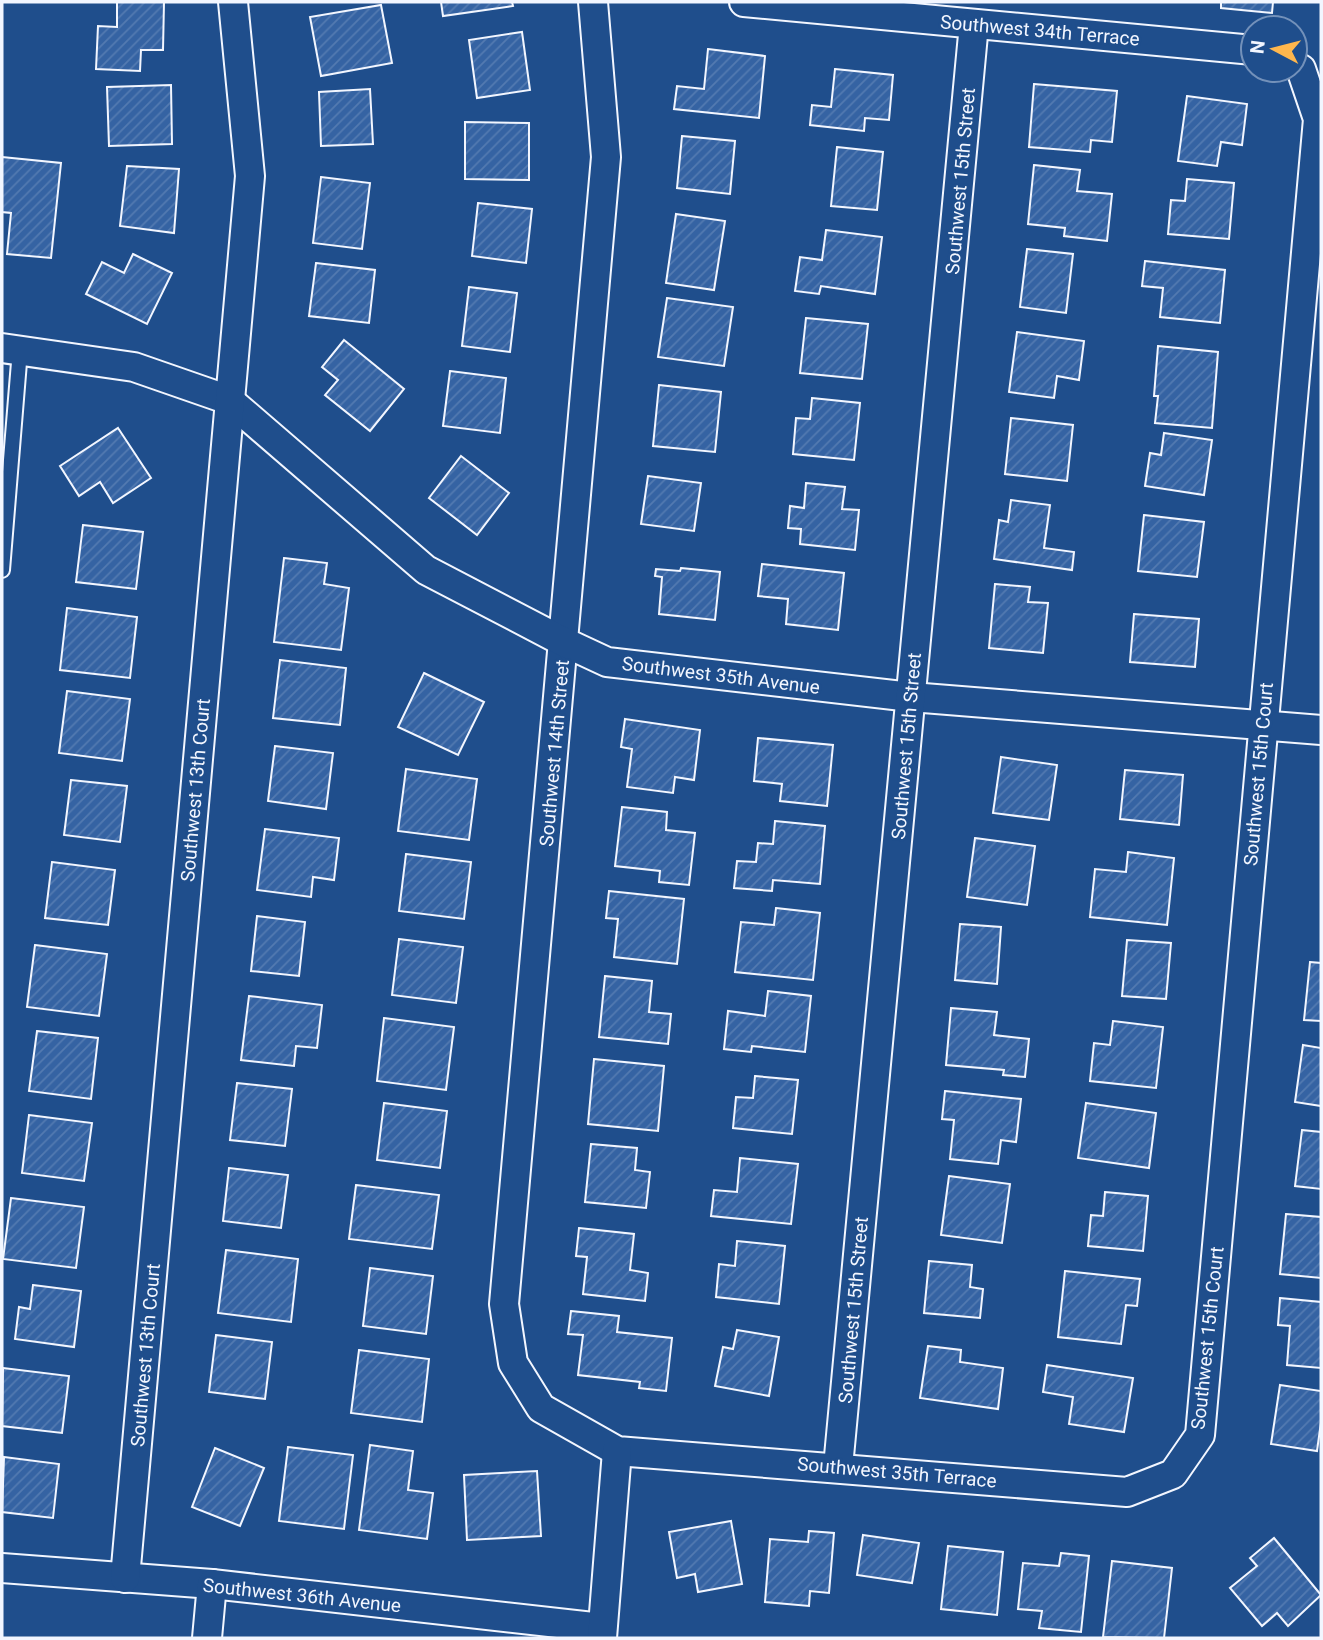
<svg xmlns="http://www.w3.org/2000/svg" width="1323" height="1640" font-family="Roboto,sans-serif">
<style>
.building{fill:url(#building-hatch);stroke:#f2f6ff;stroke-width:2}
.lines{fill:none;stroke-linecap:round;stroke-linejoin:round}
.lane-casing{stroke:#f2f6ff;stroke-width:18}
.street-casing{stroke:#f2f6ff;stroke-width:32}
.lane{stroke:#1f4e8c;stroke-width:14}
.street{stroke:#1f4e8c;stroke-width:28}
.labels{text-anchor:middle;stroke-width:5;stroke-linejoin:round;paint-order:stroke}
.street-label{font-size:19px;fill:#f2f6ff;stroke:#1f4e8c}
</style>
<defs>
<pattern id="building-hatch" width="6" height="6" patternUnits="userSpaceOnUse" patternTransform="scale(1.75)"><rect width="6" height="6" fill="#3563a3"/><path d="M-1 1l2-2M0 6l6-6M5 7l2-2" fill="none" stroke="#537ab1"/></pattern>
</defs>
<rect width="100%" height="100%" fill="#1f4e8c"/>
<g class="building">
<path d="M117,2H164L163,50H141L140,71L96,69L98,26L117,27Z"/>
<path d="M441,2H512L513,6L443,16Z"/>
<path d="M1221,2H1273L1272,13L1221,8Z"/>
<path d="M381,5L392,63L321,76L310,17Z"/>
<path d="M522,32L530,90L477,98L469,40Z"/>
<path d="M708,49L765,56L759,118L674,109L677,86L704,89Z"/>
<path d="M835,69L893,75L889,120L865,118L864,131L810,125L812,105L831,107Z"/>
<path d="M1034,84L1117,91L1112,142L1091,140L1090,152L1029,147Z"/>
<path d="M171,85L172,144L109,146L107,87Z"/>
<path d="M370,89L373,144L321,146L319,92Z"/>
<path d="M1187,96L1247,104L1242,145L1221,142L1217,166L1178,161Z"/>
<path d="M465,122L529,123V180L465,179Z"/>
<path d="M682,136L735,141L730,194L677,188Z"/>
<path d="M837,147L883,152L877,210L831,206Z"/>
<path d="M2,157L61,163L51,258L7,254L11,213L2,212Z"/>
<path d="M1034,165L1080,170L1077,191L1112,194L1107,241L1064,236L1065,228L1028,224Z"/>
<path d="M127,166L179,169L174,233L120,226Z"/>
<path d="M321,177L370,183L362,249L313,243Z"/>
<path d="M1187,179L1234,183L1229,239L1168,234L1171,200L1185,201Z"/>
<path d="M478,203L532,209L526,263L472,256Z"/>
<path d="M676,214L725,221L714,290L666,283Z"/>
<path d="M826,230L882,237L875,294L821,286L819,294L795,291L800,257L822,260Z"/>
<path d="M1027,249L1073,254L1066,313L1020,307Z"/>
<path d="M133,254L172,273L147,324L86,294L102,262L124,273Z"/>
<path d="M1145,261L1225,270L1220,323L1160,317L1163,288L1142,286Z"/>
<path d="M316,263L375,270L369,323L309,316Z"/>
<path d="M469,287L517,293L510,352L462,346Z"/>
<path d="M667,298L733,307L724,366L658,357Z"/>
<path d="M806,318L868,324L862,379L800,373Z"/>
<path d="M1017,332L1084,341L1079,380L1057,376L1054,398L1009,392Z"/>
<path d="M344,340L404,389L370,431L325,395L338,380L322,367Z"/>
<path d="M1158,346L1218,352L1212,428L1155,423L1158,396H1154Z"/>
<path d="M450,371L506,378L500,433L443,426Z"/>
<path d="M659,385L721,392L715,452L653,446Z"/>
<path d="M812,398L860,403L854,460L793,454L796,418L810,419Z"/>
<path d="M1011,418L1073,425L1067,481L1005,474Z"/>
<path d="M118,428L151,478L113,503L100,482L79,496L60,466Z"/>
<path d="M1164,433L1212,440L1204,495L1145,486L1150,453L1161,455Z"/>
<path d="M461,456L509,493L477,535L429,498Z"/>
<path d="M648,476L701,483L694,531L641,524Z"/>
<path d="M806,483L845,487L842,509L859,510L855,550L800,544L801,529L788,528L790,506L804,508Z"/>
<path d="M1011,500L1050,505L1044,548L1074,552L1072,570L994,559L999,520L1008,522Z"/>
<path d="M1144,515L1204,522L1197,577L1138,571Z"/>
<path d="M83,525L143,532L136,589L76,582Z"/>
<path d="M284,558L327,563L324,584L349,588L341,650L274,642Z"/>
<path d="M762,564L844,573L838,630L786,624L788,599L758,596Z"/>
<path d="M681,568L720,572L715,620L659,614L662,577L655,576L656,569L680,571Z"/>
<path d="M995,584L1030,587L1028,602L1048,603L1043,653L989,648Z"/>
<path d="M67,608L137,617L130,678L60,670Z"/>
<path d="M1134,614L1199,619L1195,667L1130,662Z"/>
<path d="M280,660L346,668L340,725L273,718Z"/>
<path d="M424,673L484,702L458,755L398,727Z"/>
<path d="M67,691L130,699L122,761L59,753Z"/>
<path d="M625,719L700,730L694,780L675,777L673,793L627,787L632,749L621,747Z"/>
<path d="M758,738L833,745L827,806L780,801L782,784L754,781Z"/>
<path d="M275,746L333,753L326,809L268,801Z"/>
<path d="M1001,757L1057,765L1049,820L993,813Z"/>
<path d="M406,769L477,779L469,840L398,831Z"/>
<path d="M1125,770L1183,775L1179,825L1120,819Z"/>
<path d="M71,780L127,786L120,842L64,835Z"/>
<path d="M622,807L667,812L666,830L695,833L689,885L659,882L660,871L615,866Z"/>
<path d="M775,821L825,826L820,884L773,880L772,891L734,888L737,861L756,862L758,843L773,844Z"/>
<path d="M265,829L339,838L334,880L313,877L311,897L257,890Z"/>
<path d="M975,838L1035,846L1027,905L967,897Z"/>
<path d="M1128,852L1174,858L1167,925L1090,917L1095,869L1126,872Z"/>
<path d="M406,854L471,862L464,919L399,911Z"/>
<path d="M52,862L115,870L108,925L45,918Z"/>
<path d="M609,891L684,899L677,964L614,957L618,919L606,918Z"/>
<path d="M776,908L820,913L813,980L735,972L741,922L774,925Z"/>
<path d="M257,916L305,922L299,976L251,971Z"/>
<path d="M960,924L1001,927L997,984L955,980Z"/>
<path d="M399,939L463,947L456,1003L392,995Z"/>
<path d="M1127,940L1171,943L1166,999L1122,996Z"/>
<path d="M35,945L107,954L99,1016L27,1007Z"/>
<path d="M1310,962L1321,963V1021L1304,1020Z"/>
<path d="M605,976L652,981L649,1012L671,1014L668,1044L599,1037Z"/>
<path d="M768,991L811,996L805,1052L752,1046L751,1052L724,1049L728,1011L765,1016Z"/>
<path d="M249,996L322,1005L317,1048L296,1046L294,1066L241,1060Z"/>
<path d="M951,1008L997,1012L994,1035L1029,1039L1025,1077L1003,1075L1004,1070L946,1065Z"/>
<path d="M384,1018L454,1027L446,1090L377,1081Z"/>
<path d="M1113,1021L1163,1027L1156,1088L1090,1081L1094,1043L1110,1045Z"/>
<path d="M37,1031L98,1038L91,1099L29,1091Z"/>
<path d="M1303,1045L1321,1048V1106L1295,1102Z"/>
<path d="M594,1059L664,1066L658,1131L588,1124Z"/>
<path d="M755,1076L798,1080L792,1134L733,1128L736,1097L753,1098Z"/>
<path d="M237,1083L292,1089L285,1146L230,1140Z"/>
<path d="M945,1091L1021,1099L1016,1142L1001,1140L998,1164L950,1159L954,1120L942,1119Z"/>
<path d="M384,1103L447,1111L440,1168L377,1160Z"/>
<path d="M1086,1103L1156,1113L1149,1168L1078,1158Z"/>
<path d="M29,1115L92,1123L84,1181L22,1173Z"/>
<path d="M1302,1130L1321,1132V1189L1295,1186Z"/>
<path d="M591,1144L637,1148L635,1170L650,1172L646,1208L585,1202Z"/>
<path d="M740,1158L798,1164L791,1224L711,1216L714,1190L737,1192Z"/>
<path d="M229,1168L288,1175L281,1228L223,1221Z"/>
<path d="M949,1176L1010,1184L1002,1243L941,1235Z"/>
<path d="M356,1185L439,1195L432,1249L349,1239Z"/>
<path d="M1105,1192L1148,1196L1143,1251L1088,1246L1091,1215L1103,1216Z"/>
<path d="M11,1198L84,1207L76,1268L3,1259Z"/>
<path d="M1286,1214L1321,1217V1278L1280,1274Z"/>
<path d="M579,1228L634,1234L630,1270L648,1273L645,1301L583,1294L587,1257L576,1256Z"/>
<path d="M737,1241L785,1246L779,1304L716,1297L719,1264L735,1266Z"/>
<path d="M226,1250L298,1259L291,1322L218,1313Z"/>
<path d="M929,1261L972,1265L970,1287L983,1289L980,1318L924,1313Z"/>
<path d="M370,1268L433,1276L426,1334L363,1326Z"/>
<path d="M1065,1271L1140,1279L1137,1306L1126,1305L1121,1344L1058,1337Z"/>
<path d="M33,1285L81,1291L74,1347L15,1339L19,1307L30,1309Z"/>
<path d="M1280,1298L1321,1302V1368L1287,1365L1290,1326L1278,1325Z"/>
<path d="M571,1311L619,1316L617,1332L672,1338L666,1391L639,1388L640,1382L578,1375L583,1335L568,1334Z"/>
<path d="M737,1330L779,1337L769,1396L715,1386L723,1347L733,1349Z"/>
<path d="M216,1335L272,1342L265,1399L209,1392Z"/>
<path d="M928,1346L961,1350L960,1362L1003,1368L998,1409L920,1398Z"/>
<path d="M359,1350L429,1359L422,1422L351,1413Z"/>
<path d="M1047,1365L1133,1378L1124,1432L1069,1424L1073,1397L1043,1392Z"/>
<path d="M3,1368L69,1376L62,1433L2,1426Z"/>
<path d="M1280,1385L1321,1391V1422L1317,1451L1271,1444Z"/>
<path d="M370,1445L413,1451L408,1490L433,1493L427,1539L359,1530Z"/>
<path d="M288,1447L353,1455L344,1529L279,1521Z"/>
<path d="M215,1448L264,1468L240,1526L192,1507Z"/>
<path d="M4,1457L59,1464L53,1518L2,1512Z"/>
<path d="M537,1471L541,1536L467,1540L464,1475Z"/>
<path d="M731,1521L742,1584L698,1592L695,1574L677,1578L669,1532Z"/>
<path d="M809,1531L834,1533L829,1593L810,1591L809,1606L765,1602L770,1539L808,1542Z"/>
<path d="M863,1535L919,1543L912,1583L857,1575Z"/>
<path d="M1274,1538L1321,1595L1288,1626L1277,1613L1262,1626L1230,1588L1257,1566L1250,1558Z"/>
<path d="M948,1546L1003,1552L997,1615L941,1609Z"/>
<path d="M1061,1553L1089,1556L1081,1632L1039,1628L1042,1611L1018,1609L1023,1563L1059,1566Z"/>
<path d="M1112,1561L1172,1568L1164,1638L1103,1637Z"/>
</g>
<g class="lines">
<defs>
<path id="lane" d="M2,570L20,350"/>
<g id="street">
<path d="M593,2L606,157L504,1304L513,1363L541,1408L617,1451L1127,1492L1173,1474L1200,1435L1318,119L1301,69L1295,66"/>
<path d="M744,2L1253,50"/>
<path d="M2,348L134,367L229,400L426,570L564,642L607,662L911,697L1321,730"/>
<path d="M838,1467L974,24"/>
<path d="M2,1568L212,1584L602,1628"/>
<path d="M125,1578L250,176L233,2"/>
<path d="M207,1638L212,1584"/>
<path d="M602,1638L617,1451"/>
</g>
</defs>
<use href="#lane" class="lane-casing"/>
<use href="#street" class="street-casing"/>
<use href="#lane" class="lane"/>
<use href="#street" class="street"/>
</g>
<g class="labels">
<g class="street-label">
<text transform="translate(1040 30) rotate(5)" y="7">Southwest 34th Terrace</text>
<text transform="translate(960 181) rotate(-85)" y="7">Southwest 15th Street</text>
<text transform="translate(721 675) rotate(7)" y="7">Southwest 35th Avenue</text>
<text transform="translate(906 746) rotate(-85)" y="7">Southwest 15th Street</text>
<text transform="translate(554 753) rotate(-85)" y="7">Southwest 14th Street</text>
<text transform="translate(1258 774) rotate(-85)" y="7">Southwest 15th Court</text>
<text transform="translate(195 790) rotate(-85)" y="7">Southwest 13th Court</text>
<text transform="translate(853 1310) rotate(-85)" y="7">Southwest 15th Street</text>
<text transform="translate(1207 1338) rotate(-84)" y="7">Southwest 15th Court</text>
<text transform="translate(145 1355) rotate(-85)" y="7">Southwest 13th Court</text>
<text transform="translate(897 1472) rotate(5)" y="7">Southwest 35th Terrace</text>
<text transform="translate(302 1595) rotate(6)" y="7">Southwest 36th Avenue</text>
</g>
</g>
<rect width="1323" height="1640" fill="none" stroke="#f2f6ff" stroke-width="7"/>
<g transform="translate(1274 49) rotate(277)"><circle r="33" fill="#1f4e8c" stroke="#7391ba" stroke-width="2"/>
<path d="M0-5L12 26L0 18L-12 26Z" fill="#ffb74d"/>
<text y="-10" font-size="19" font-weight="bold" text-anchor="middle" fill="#f2f6ff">N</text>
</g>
</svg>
